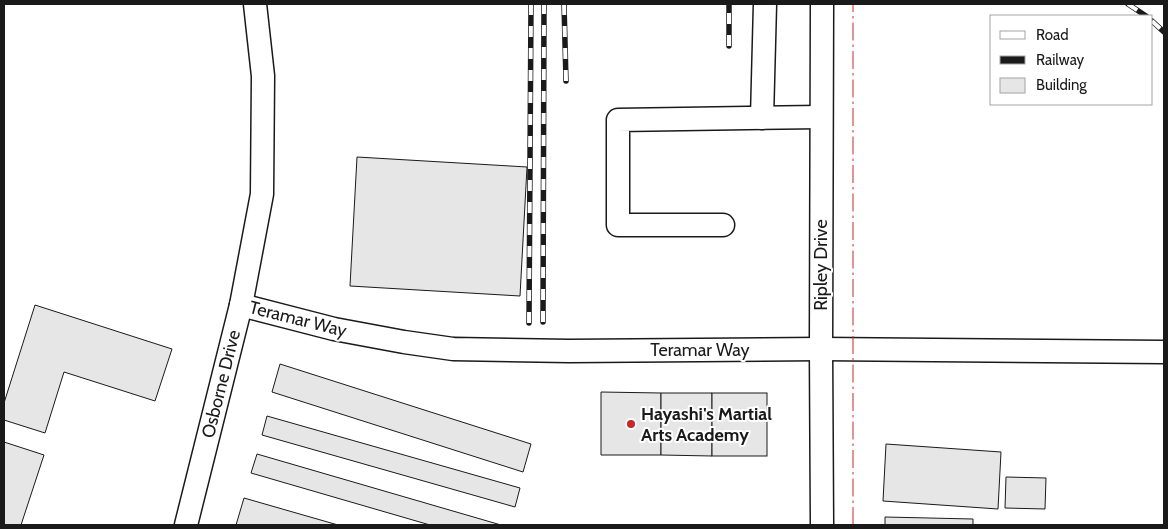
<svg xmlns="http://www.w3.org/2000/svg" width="1168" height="529" font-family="Cabin,sans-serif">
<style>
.building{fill:#e6e6e6;stroke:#1a1a1a}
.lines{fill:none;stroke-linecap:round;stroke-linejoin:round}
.minor-casing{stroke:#1a1a1a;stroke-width:25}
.minor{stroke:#fff;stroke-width:22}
.rail-casing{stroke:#1a1a1a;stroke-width:5.5}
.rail{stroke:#fff;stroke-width:4;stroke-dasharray:11;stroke-linecap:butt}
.power{stroke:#c62828;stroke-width:1;stroke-dasharray:18 4 2.5 4;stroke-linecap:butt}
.poi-dot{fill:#c62828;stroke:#fff;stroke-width:2}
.labels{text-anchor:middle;stroke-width:4;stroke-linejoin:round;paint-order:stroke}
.street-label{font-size:18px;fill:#1a1a1a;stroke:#fff}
.poi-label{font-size:18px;font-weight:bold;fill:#1a1a1a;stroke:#fff;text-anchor:start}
</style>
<rect width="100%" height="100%" fill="#fff"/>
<g class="building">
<path d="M357,157L527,167L520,296L350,286Z"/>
<path d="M35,305L172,349L155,401L64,372L45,433L4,420V403Z"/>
<path d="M280,364L531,444L523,472L272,392Z"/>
<path d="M601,392L661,393V455H601Z"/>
<path d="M661,393H712V456L661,455Z"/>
<rect x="712" y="393" width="55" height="63"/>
<path d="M267,416L520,488L515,507L262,435Z"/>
<path d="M4,442L44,455L21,525H4Z"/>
<path d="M886,444L1001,452L998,509L883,501Z"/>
<path d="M257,454L501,525H430L251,473Z"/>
<path d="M1006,477L1046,478L1045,509L1005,508Z"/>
<path d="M244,498L338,525H236Z"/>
<path d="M885,517L973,519V525H885Z"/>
</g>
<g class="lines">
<defs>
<g id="minor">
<path d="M762,118L765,4"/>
<path d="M723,225H618V120L821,117"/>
<path d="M241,305L334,329L404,342L453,349L569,351L821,349L1164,352"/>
<path d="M186,525L241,305L262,194L263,76L255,4"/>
<path d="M822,525L821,349L822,4"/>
</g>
</defs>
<use href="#minor" class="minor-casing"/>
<use href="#minor" class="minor"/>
<defs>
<g id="rail">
<path d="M564,4L566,81"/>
<path d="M1128,4L1146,16"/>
<path d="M1152,21L1164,32"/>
<path d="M729,46V4"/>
<path d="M543,322L544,4"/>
<path d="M529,323L531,4"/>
</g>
</defs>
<use href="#rail" class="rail-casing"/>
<use href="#rail" class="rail"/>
<path class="power" d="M853,525V4"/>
</g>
<circle class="poi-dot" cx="631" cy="424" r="5"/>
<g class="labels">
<g class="street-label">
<text transform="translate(821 265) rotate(-90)" y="6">Ripley Drive</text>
<text transform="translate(298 319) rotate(14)" y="6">Teramar Way</text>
<text x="700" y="356">Teramar Way</text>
<text transform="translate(221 384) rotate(-76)" y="6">Osborne Drive</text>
</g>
<g class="poi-label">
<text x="641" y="420">Hayashi's Martial<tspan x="641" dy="21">Arts Academy</tspan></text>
</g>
</g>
<rect width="1168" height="529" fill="none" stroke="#1a1a1a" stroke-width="10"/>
<rect x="990" y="15" width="162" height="90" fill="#ffffff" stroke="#a3a3a3"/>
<rect x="1000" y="31" width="25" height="8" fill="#ffffff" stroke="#a3a3a3"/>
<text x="1036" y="40" font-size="15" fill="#1a1a1a">Road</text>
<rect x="1000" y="56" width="25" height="8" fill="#1a1a1a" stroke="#a3a3a3"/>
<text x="1036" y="65" font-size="15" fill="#1a1a1a">Railway</text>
<rect x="1000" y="78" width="25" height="15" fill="#e6e6e6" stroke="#a3a3a3"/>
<text x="1036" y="90" font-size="15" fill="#1a1a1a">Building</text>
</svg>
